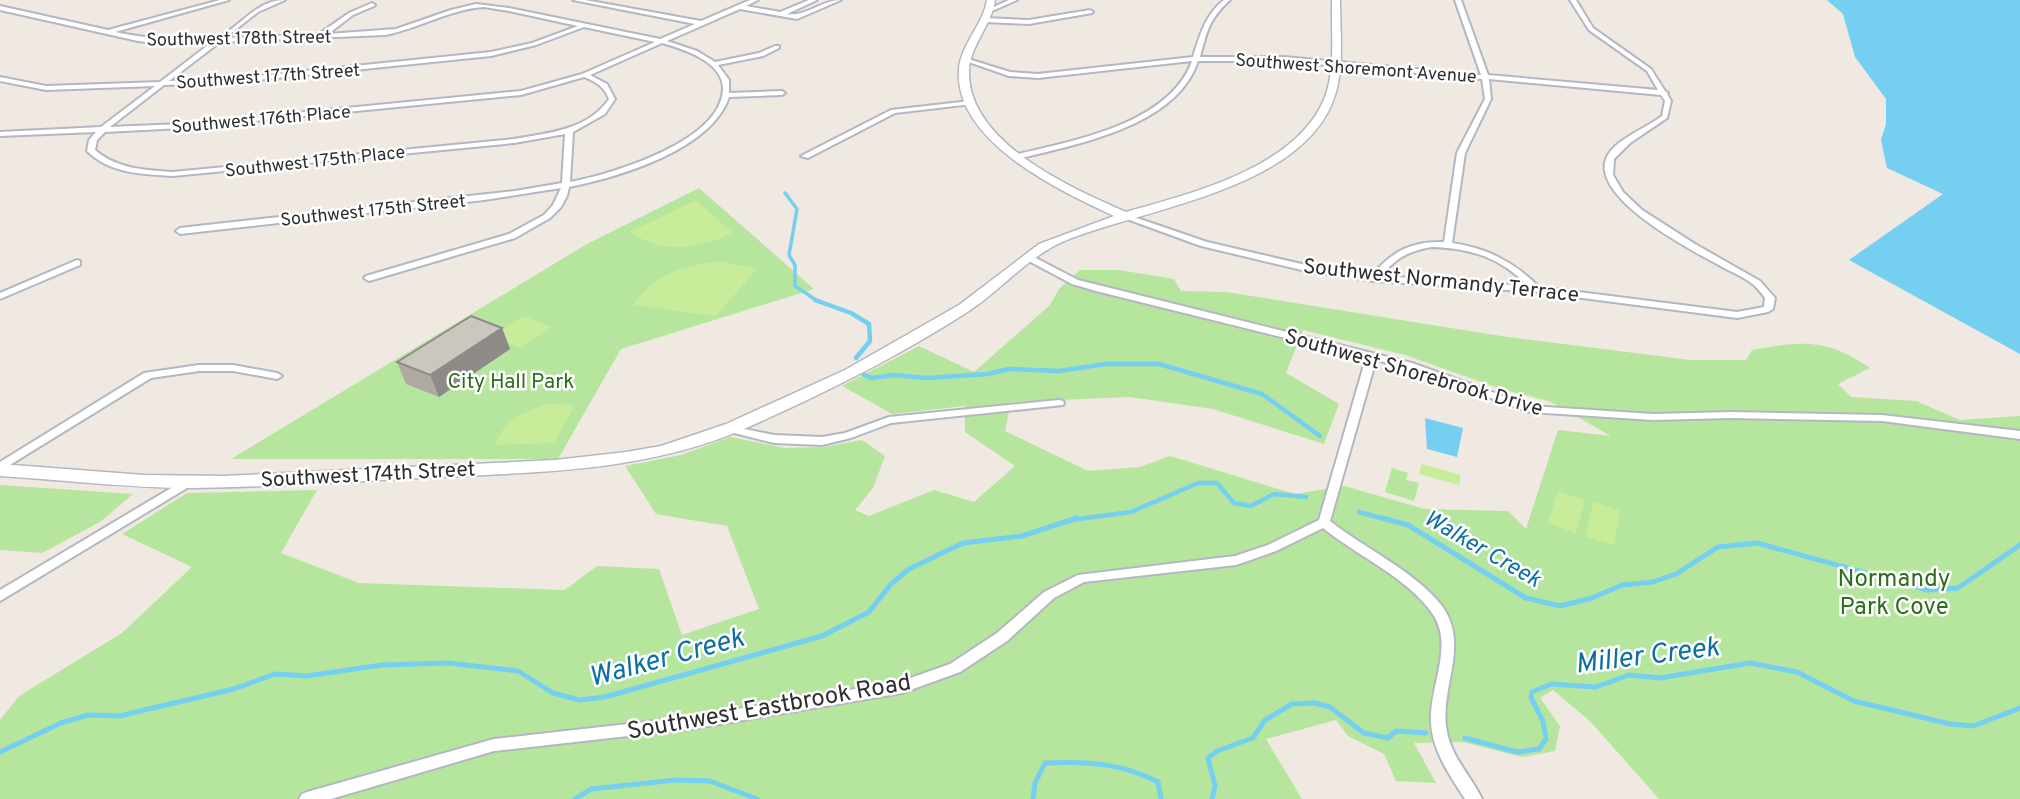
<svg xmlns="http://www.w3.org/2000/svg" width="2020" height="799" font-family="Overpass,sans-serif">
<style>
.green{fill:#b6e59e;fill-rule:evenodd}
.pitch{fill:#c9ec9a}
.water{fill:#75cff0}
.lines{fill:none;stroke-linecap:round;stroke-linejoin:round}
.stream-far2{stroke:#75cff0;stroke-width:3.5}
.stream-far1{stroke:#75cff0;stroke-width:4.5}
.stream{stroke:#75cff0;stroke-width:5}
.street-casing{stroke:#b4b7c1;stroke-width:4}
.secondary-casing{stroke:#b4b7c1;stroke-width:3}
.street{fill:#fff;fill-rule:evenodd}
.secondary{fill:#fff;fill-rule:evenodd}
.wall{fill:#afaba4}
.shaded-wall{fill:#8e8b86}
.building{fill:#cbc7bf;stroke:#8e8b86;stroke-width:2}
.labels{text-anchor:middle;stroke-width:5;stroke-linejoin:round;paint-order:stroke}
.far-street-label{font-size:18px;fill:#2e2e2e;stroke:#fff}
.street-label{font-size:21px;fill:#2e2e2e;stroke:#fff}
.park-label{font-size:21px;fill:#2c6e1b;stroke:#fff}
.water-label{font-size:23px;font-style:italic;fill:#0d6fa3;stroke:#fff}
.near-park-label{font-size:24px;fill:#2c6e1b;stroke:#fff}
.near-street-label{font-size:24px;fill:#2e2e2e;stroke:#fff}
.near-water-label{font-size:28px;font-style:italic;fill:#0d6fa3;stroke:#fff}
</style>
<rect width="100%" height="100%" fill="#efe9e1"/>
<g class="green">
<path d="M699,188L814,289L621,349L558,459H231L587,244Z"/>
<path d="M1080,270H1119L1174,279L1181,291L1226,292L1501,336L1690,360H1746L1752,350C1802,341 1826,338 1870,368L1838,384L1851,397L1916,401L1960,420L2020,416V430L2006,431L2020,441V799H1659L1591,722L1553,690L1540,698L1560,726L1555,751L1522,757L1463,742L1414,743L1436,783L1396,781L1384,754L1348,736L1336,720L1266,739L1302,799H0V720L19,696L122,633L192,567L122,534L187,493L317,490L281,553L359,583L565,590L597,566L659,569L682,635L759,609L727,526L656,514L625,466L681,455L730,437L785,448L824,447L862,440L885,456L873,488L855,510L869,516L934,490L974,502L1015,466L965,432V406L892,414L842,386L919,346L974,372L1050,305L1059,289ZM1303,330L1405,355L1501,389L1549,401L1611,436L1558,430L1526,529L1508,511L1425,509L1344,486L1295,494L1170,456L1140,467L1088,471L1005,431L1011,402L1130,397L1213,409L1324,444L1339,404L1286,373Z"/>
<path d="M1392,468L1408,473L1406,480L1419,483L1414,501L1385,492Z"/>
<path d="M0,485L133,494L100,522L42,553L0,550Z"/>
</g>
<g class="pitch">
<path d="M696,200L733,233C697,249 664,255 630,232Z"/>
<path d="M718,261L757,269L716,316L633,305C658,271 678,269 718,261Z"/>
<path d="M523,316L552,327L521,348L492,336Z"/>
<path d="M547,404L575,405L554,443L496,445C503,419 523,413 547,404Z"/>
<path d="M1422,464L1461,475L1459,485L1419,474Z"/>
<path d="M1558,491L1585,500L1576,533L1548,523Z"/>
<path d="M1593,502L1620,511L1614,545L1585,536Z"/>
</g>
<g class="water">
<path d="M1827,0H2020V354L1849,260L1943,194L1887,168L1881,140L1886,124V99L1855,57L1843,14Z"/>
<path d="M1425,418L1463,428L1457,457L1427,449Z"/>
</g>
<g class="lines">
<path class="stream-far2" d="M785,193L797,209L789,255L795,265V286L819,302"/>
<g class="stream-far1">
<path d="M815,300L851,313L869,324L870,341L856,358"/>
<path d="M863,374L871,378L894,375L927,378L988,374L1009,369L1059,371L1106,364H1159L1262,394L1320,436"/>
<path d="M1359,512L1388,520"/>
<path d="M1071,520L1131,512L1198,483H1217L1234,503L1251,506L1274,494L1306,497"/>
</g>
<g class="stream">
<path d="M1382,518L1408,525L1526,598L1560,606L1592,598L1622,585L1653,582L1676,574L1718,547L1757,543L1928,590L1958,588L2020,545"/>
<path d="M1465,738L1517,752L1539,749L1546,739L1543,721L1531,698L1532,692L1551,684L1596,687L1629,675L1660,678L1750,663L1797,672L1854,701L1950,724L1973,726L2020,708"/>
<path d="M0,752L61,723L88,715L119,716L234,689L275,674L307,676L382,665L448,663L518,671L553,693L579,700L605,697L822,636L869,612L891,584L909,569L963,543L1022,536L1077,518"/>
<path d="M575,799L591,789L676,780L710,781L757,799"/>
<path d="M1033,799L1035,783L1045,763C1085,761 1122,763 1158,782L1161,799"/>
<path d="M1212,799L1215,786L1208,758L1217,751L1253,738L1265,720L1292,704L1315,703L1330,707L1364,733L1388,738L1396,731L1426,733"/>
</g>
<defs>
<g id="street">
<path d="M220,0H229L115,32C143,38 169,40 197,39C204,39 213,40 219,37C242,25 257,0 285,0L258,12L225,38L319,34L349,13L372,3L375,5L374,6L353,15L328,34L396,29L451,10L476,4L509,8L660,39L695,24L573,0H585L701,21L750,0H758L746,6L780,12L809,0H817L787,14C806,17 822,0 841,0L797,19L740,9L667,41L697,51L715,62L759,53L775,46H779V48L763,56L718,65L729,80V93L782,91L785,93L782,95L729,97C711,150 619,177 569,187L567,196L561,207L550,218L515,238L369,281L364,278L366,276L509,234L544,215L553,205L561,188L484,200L180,234L176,231L180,228L515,191L562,183L565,134L514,143L173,176C143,174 110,174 87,151L89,140L96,132L0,136V132L101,127L155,86L46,90L0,81V77L46,86L160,82L212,42L166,44L138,41L0,10V6L108,30ZM484,7L509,11L578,26L532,43L491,52L227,79L169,81L220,42L385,35C418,29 450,9 484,7ZM584,27L655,42L582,74L521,91L182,124L110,127L164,85L227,83L491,56L536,45ZM662,43C683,49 722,61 723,88C723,141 612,174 570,182L573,132L605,114L615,99L607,84L590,75ZM584,77C596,82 604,86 609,99C588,130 548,133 514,139L173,172C145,170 117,169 95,150L97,140L105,132L182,128L521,95Z"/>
<path d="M1009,0H1017L992,11L987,10Z"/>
<path d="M1224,0H1230C1209,19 1207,31 1200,57H1284L1481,75L1455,0H1461L1488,75L1658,90L1647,71L1589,30L1570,0H1576L1593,28L1651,69L1665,91L1668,93L1667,94L1671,101L1667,118L1630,143L1614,159L1613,175L1623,192L1642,210L1695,244L1760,281L1775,298L1773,309L1768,312L1737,318L1536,292L1374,281L1306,271L1201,246L1124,218L1125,216H1131L1207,242L1306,265L1372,275C1393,251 1411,241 1444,242L1457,153L1485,99L1482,79L1284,61H1198C1176,127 1077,144 1017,159L1013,157L1014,155C1072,141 1170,124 1192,61L1038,78L1009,76L963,60L968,59L1010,72L1038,74L1193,57C1200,35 1205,15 1224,0ZM1489,79L1661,95L1665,101L1662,116C1647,128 1613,140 1606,159C1592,198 1689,249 1717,264C1729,271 1745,277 1755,286C1759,290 1762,294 1765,298L1764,307L1737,312L1539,287C1514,262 1487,248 1452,243L1465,153L1491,99ZM1431,247C1470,248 1500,257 1528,286L1381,276C1397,257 1407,252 1431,247Z"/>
<path d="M1090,10L1093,12L1092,13L1029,24L984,22L981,20L984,18L1029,20Z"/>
<path d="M970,101L972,102V104L895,113L808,158L801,156L891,110Z"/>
<path d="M1030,255L1078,280L1412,363L1531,406L1653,414L1731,412L1882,415L2020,431V439L1882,421L1731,418L1653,420L1530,412L1404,367L1376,360L1330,521C1364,548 1416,572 1442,606C1471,646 1438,689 1447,732C1452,758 1471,776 1482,799H1465C1450,776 1432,750 1431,722C1429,686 1455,645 1432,613C1408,578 1356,555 1323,528L1276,551L1236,565L1084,582L1054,598L1007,641L960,672L902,693L690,729L494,751L331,799H299L302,794L307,792L494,739L690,717L902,681L950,664L997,633L1044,592L1078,575L1235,556L1268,545L1319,520L1366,358L1096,291L1072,284L1027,260L1026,258Z"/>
<path d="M77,260L80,261V265L0,299V293Z"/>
<path d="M199,365H233L277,373L282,376L277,379L233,371H199L151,378L0,471V462L144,373Z"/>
<path d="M1059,400L1063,401L1064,403L1063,405L891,423L851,438L822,445L774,443L726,431L725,429L730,426L774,435L822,437L845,433L889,417Z"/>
<path d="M188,478L192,479L194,482L192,485L0,601V590Z"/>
</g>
<path id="secondary" d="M987,0H995C992,25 970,45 969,71C967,142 1071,188 1126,212C1192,193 1297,168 1325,97C1336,67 1331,31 1332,0H1340C1340,30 1344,63 1336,92C1308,191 1141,208 1062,242C1027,258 1001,290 969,311C898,357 821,395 744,429C647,471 543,472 440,477C358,481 275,487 193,488C128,488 64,480 0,476V464L144,475L224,476L555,460L626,452L661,446L726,424L845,370L959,305L1039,244L1114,216C1060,191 953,141 959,69C961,44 983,25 987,0Z"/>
</defs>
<use href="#street" class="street-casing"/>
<use href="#secondary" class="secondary-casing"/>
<use href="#street" class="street"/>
<use href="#secondary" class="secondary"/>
</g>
<path class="wall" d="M502,328L510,349L439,397L406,384L397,362Z"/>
<path class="shaded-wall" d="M502,328L510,349L439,397L430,375Z"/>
<path class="building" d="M471,316L502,328L430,375L397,362Z"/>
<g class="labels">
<g class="far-street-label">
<text transform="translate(239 38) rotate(-1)" y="6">Southwest 178th Street</text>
<text transform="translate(1356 68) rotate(4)" y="6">Southwest Shoremont Avenue</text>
<text transform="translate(268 76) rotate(-4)" y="6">Southwest 177th Street</text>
<text transform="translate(261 119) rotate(-5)" y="6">Southwest 176th Place</text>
<text transform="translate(315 161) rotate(-6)" y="6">Southwest 175th Place</text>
<text transform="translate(373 210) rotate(-6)" y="6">Southwest 175th Street</text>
</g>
<g class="street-label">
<text transform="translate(1441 280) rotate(6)" y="7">Southwest Normandy Terrace</text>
<text transform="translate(1414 372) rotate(16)" y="7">Southwest Shorebrook Drive</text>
<text transform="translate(368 474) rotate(-3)" y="7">Southwest 174th Street</text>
</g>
<g class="park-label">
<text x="511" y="388">City Hall Park</text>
</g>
<g class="water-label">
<text transform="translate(1483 548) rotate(30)" y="8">Walker Creek</text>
</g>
<g class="near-park-label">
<text x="1894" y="586">Normandy<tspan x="1894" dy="28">Park Cove</tspan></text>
</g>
<g class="near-street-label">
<text transform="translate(769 706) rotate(-10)" y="8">Southwest Eastbrook Road</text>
</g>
<g class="near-water-label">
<text transform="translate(1647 654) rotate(-7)" y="10">Miller Creek</text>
<text transform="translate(666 656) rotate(-15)" y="10">Walker Creek</text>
</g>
</g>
</svg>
